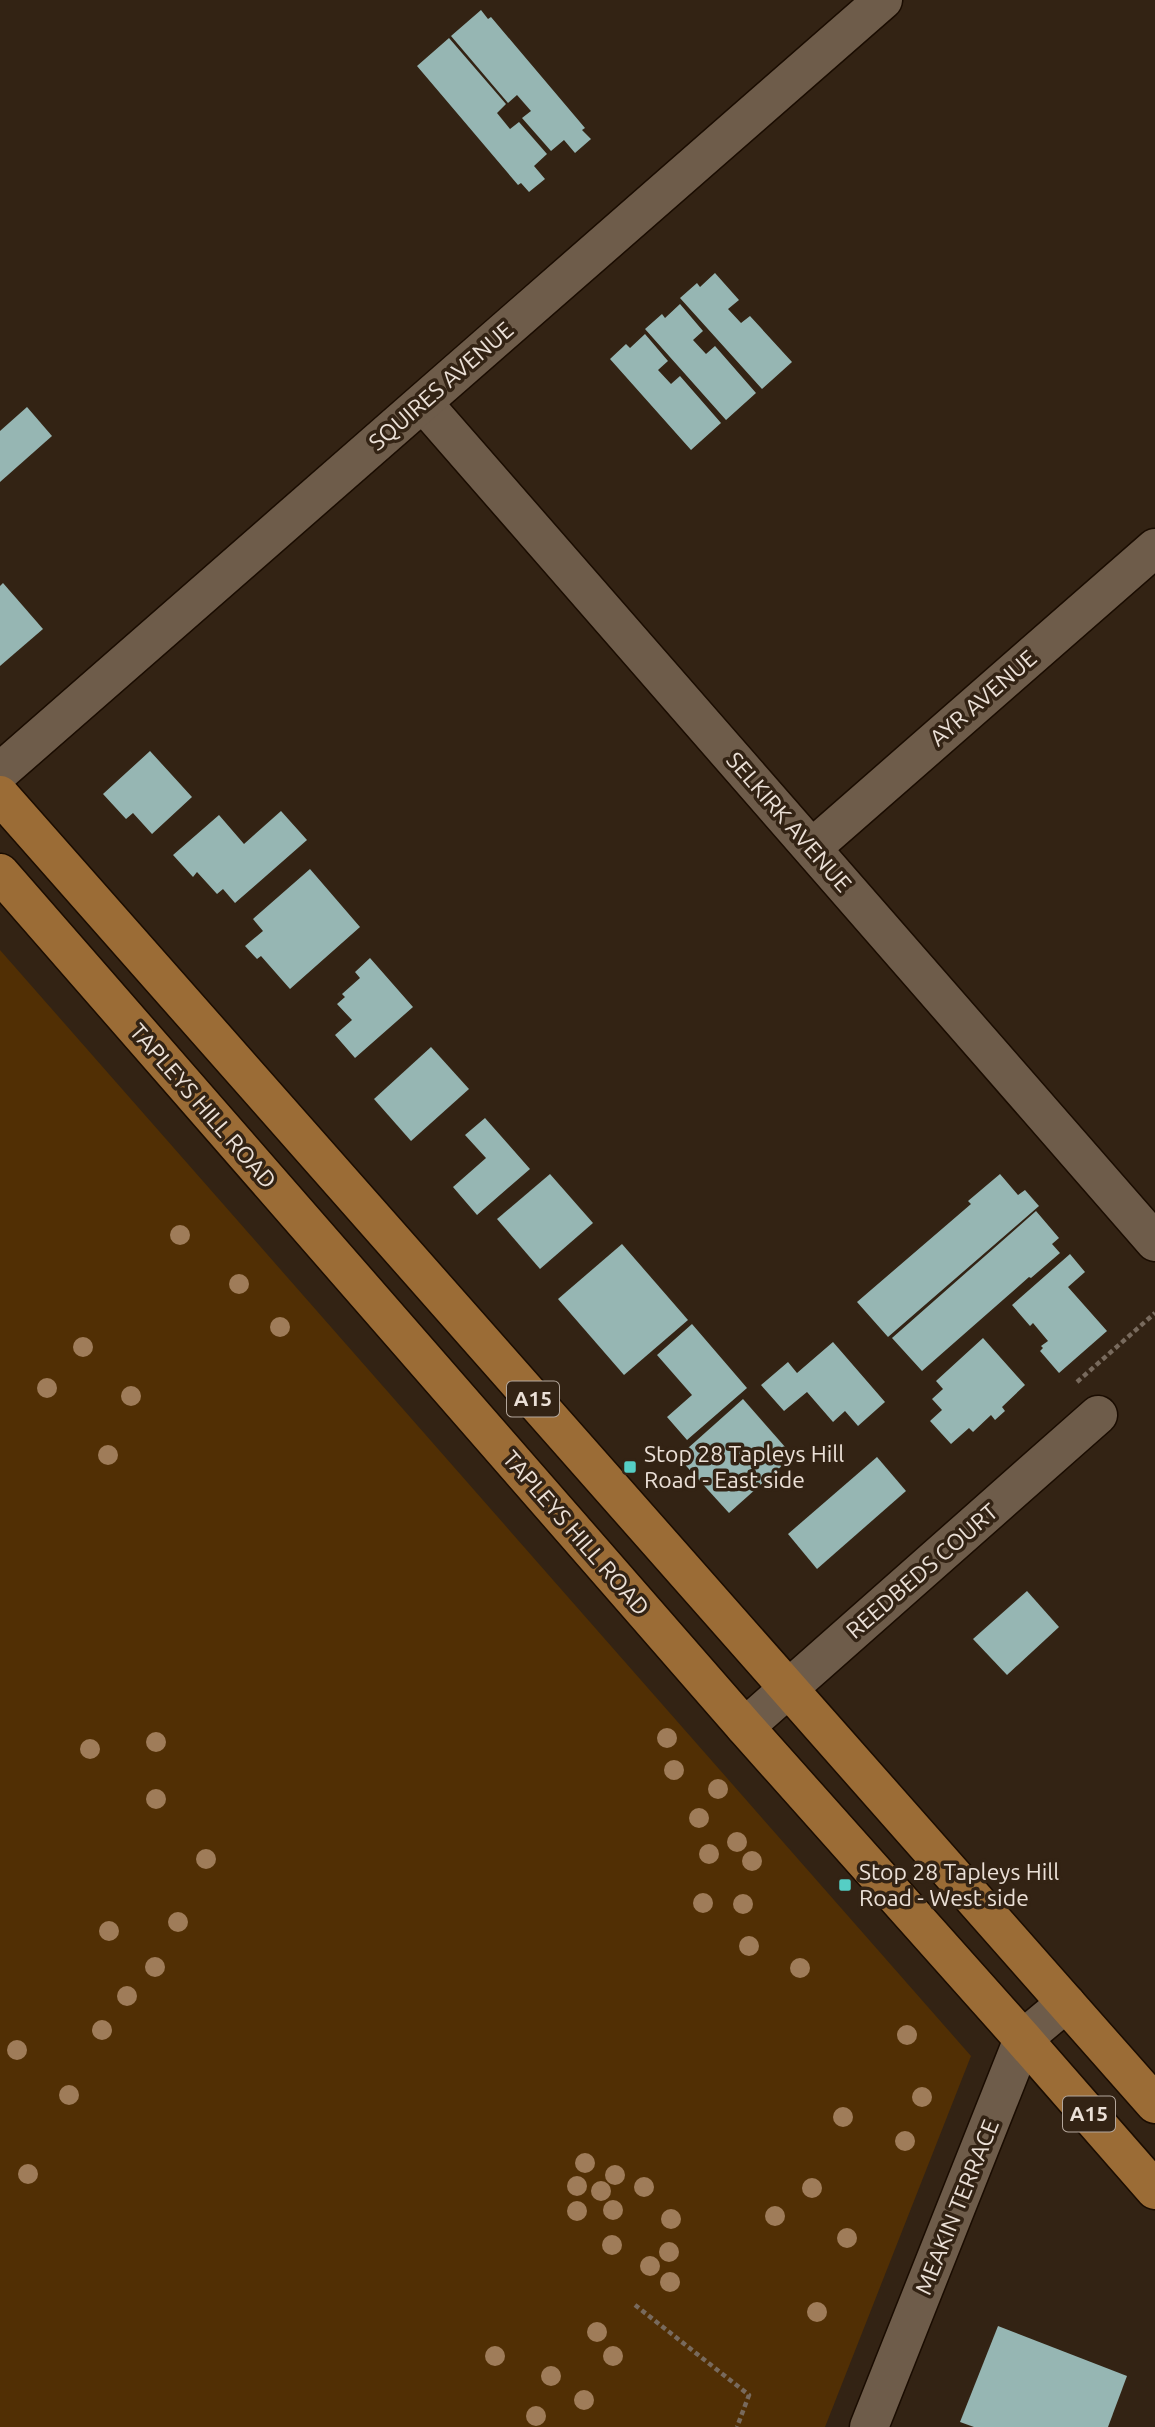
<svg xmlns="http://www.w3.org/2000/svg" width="1155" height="2427" font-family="Ubuntu,sans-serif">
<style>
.green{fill:#512f04}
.building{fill:#96b6b3}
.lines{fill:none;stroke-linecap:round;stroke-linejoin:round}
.minor-casing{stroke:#1a0c01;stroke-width:41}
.major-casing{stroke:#1a0c01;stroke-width:41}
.path{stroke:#786a5d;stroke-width:4.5;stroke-dasharray:5 3.5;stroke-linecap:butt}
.minor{stroke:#6e5c4a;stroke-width:38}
.major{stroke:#9b6c36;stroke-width:38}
.tree{fill:#9f7c59}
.poi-dot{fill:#55cec5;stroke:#332314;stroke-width:2.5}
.labels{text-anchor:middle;stroke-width:7;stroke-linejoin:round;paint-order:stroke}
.shield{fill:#332314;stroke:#b4a79c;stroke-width:2}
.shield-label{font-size:21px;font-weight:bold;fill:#ebe0d7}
.street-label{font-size:23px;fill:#ebe0d7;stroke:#332314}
.poi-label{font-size:23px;fill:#ebe0d7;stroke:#332314;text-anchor:start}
</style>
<rect width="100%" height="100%" fill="#332314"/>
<path class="green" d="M0,950L971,2056L825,2427H0Z"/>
<g class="building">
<path d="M481,10L488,19L491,17L585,128L582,130L591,139L575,153L564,140L551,151L522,118L531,111L517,95L508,103L451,36Z"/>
<path d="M449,38L506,104L497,113L510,129L519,122L547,154L534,166L545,179L529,192L521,183L518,185L417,66Z"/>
<path d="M715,273L739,300L728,309L741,323L750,316L792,362L762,389L680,298L697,283L700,287Z"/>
<path d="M680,304L703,331L693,340L706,354L715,346L756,393L726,420L645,329L662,314L665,318Z"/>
<path d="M645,334L668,361L658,370L671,384L680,376L721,423L691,450L610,359L626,344L630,348Z"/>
<path d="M27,407L52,436L0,482V431Z"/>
<path d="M3,583L43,629L0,666V586Z"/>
<path d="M150,751L192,797L152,834L133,813L126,819L103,794Z"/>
<path d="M281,811L307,840L235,903L223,889L217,894L197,872L193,877L173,855L219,815L244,844Z"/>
<path d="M310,869L360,927L290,989L261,956L257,959L245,946L263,931L253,919Z"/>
<path d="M370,958L413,1007L355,1058L335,1035L352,1020L337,1004L345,997L342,994L360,978L355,972Z"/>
<path d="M431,1047L469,1089L411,1141L374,1099Z"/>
<path d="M485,1118L530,1169L477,1215L453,1187L486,1158L465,1135Z"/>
<path d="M550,1174L593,1223L540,1269L497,1219Z"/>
<path d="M1000,1174L1018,1195L1025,1190L1039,1206L888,1337L857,1302L971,1204L968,1201Z"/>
<path d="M1036,1211L1059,1238L1052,1244L1060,1253L1031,1278L1029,1277L922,1371L892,1338Z"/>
<path d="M622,1244L688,1320L624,1375L558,1299Z"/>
<path d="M1070,1254L1085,1272L1068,1287L1107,1331L1059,1373L1040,1351L1043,1348L1041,1346L1048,1341L1033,1323L1030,1326L1012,1305Z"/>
<path d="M692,1324L747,1388L687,1440L667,1417L692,1395L657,1355Z"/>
<path d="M983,1338L1025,1385L1002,1407L1005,1411L995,1420L991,1415L973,1432L969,1428L951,1444L930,1421L942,1410L932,1399L943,1389L936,1381Z"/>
<path d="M833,1342L885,1402L858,1426L845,1411L833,1422L807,1392L784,1411L761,1385L788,1362L797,1373Z"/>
<path d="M743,1399L793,1456L729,1513L678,1457Z"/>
<path d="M877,1457L906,1491L817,1569L788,1534Z"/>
<path d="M1027,1591L1059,1627L1007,1675L973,1639Z"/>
<path d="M998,2326L1127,2376L1108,2427H974L960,2422Z"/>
</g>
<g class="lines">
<defs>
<g id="minor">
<path d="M423,403L1155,1242"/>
<path d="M0,772L883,0"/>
<path d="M812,848L1155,548"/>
<path d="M745,1727L1098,1415"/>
<path d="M869,2427L1023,2039L1066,2003"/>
</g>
<g id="major">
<path d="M0,795L1155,2104"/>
<path d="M0,873L745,1727L1023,2039L1155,2190"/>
</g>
</defs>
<use href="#minor" class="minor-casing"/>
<use href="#major" class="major-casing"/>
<g class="path">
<path d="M1077,1382L1155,1313"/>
<path d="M635,2305L749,2395L737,2427"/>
</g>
<use href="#minor" class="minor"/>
<use href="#major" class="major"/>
</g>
<g class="tree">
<circle cx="180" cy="1235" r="10"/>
<circle cx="239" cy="1284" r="10"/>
<circle cx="280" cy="1327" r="10"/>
<circle cx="83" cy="1347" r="10"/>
<circle cx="47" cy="1388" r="10"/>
<circle cx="131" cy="1396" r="10"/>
<circle cx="108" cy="1455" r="10"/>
<circle cx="667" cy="1738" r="10"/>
<circle cx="156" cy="1742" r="10"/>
<circle cx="90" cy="1749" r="10"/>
<circle cx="674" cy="1770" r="10"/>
<circle cx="718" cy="1789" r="10"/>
<circle cx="156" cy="1799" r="10"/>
<circle cx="699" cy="1818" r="10"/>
<circle cx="737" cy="1842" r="10"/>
<circle cx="709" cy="1854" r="10"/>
<circle cx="206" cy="1859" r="10"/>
<circle cx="752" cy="1861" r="10"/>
<circle cx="703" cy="1903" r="10"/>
<circle cx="743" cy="1904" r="10"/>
<circle cx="178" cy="1922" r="10"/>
<circle cx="109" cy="1931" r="10"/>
<circle cx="749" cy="1946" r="10"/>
<circle cx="155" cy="1967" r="10"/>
<circle cx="800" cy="1968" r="10"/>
<circle cx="127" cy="1996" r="10"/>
<circle cx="102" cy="2030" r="10"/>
<circle cx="907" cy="2035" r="10"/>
<circle cx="17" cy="2050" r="10"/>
<circle cx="69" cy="2095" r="10"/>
<circle cx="922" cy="2097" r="10"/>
<circle cx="843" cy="2117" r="10"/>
<circle cx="905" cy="2141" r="10"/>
<circle cx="585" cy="2163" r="10"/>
<circle cx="28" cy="2174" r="10"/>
<circle cx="615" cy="2175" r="10"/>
<circle cx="577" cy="2186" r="10"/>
<circle cx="644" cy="2187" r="10"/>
<circle cx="812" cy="2188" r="10"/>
<circle cx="601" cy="2191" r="10"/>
<circle cx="613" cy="2210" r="10"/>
<circle cx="577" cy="2211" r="10"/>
<circle cx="775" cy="2216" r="10"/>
<circle cx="671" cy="2219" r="10"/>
<circle cx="847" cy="2238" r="10"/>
<circle cx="612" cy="2245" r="10"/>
<circle cx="669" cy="2252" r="10"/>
<circle cx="650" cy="2266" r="10"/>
<circle cx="670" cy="2282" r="10"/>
<circle cx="817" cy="2312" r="10"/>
<circle cx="597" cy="2332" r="10"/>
<circle cx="495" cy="2356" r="10"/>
<circle cx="613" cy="2356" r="10"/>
<circle cx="551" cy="2376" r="10"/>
<circle cx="584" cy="2400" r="10"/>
<circle cx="536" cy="2416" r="10"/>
</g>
<g class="poi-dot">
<rect x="623" y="1460" width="14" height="14" rx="3.5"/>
<rect x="838" y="1878" width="14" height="14" rx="3.5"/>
</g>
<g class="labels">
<g class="shield">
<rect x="507" y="1381.5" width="52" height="35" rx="5"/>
<rect x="1063" y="2096.5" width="52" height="35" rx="5"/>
</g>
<g class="shield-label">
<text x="533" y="1406">A15</text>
<text x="1089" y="2121">A15</text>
</g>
<g class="street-label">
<text transform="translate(441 386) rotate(-41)" y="8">SQUIRES AVENUE</text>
<text transform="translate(983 698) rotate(-41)" y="8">AYR AVENUE</text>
<text transform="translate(789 822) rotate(49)" y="8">SELKIRK AVENUE</text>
<text transform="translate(203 1106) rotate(49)" y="8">TAPLEYS HILL ROAD</text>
<text transform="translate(576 1533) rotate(49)" y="8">TAPLEYS HILL ROAD</text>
<text transform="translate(922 1571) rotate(-41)" y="8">REEDBEDS COURT</text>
<text transform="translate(957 2207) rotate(-68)" y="8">MEAKIN TERRACE</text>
</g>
<g class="poi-label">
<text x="644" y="1462">Stop 28 Tapleys Hill<tspan x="644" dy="26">Road - East side</tspan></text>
<text x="859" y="1880">Stop 28 Tapleys Hill<tspan x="859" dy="26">Road - West side</tspan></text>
</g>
</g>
</svg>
